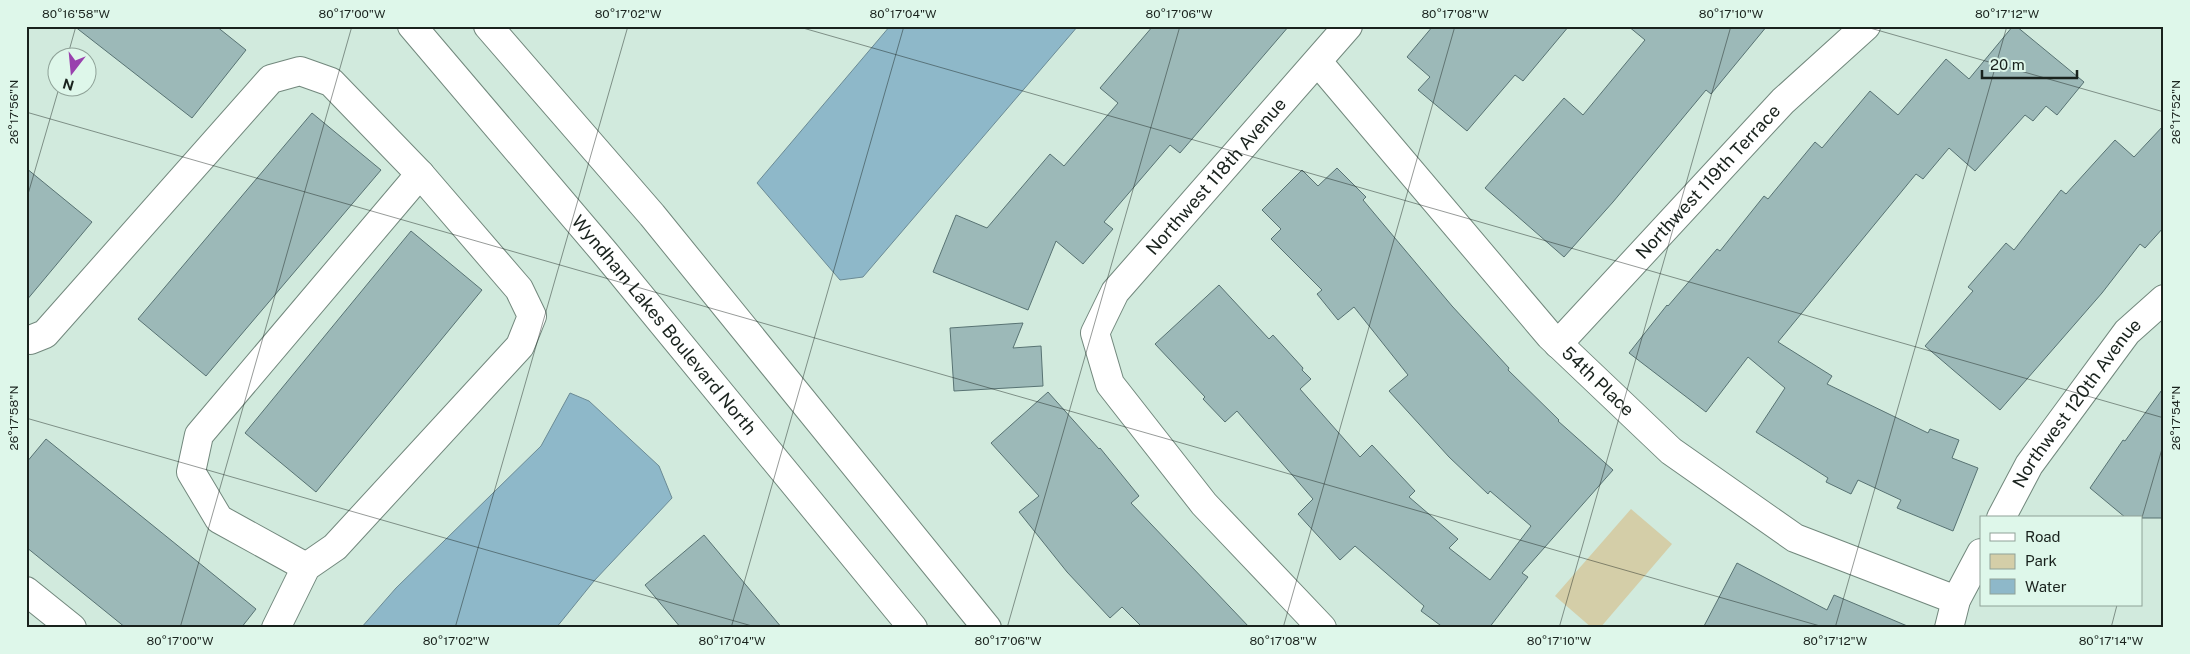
<svg xmlns="http://www.w3.org/2000/svg" width="2190" height="654" font-family="'Public Sans',sans-serif">
<style>
.green{fill:#d4cea8}
.water{fill:#8eb8c9;stroke:#6b8b95}
.building{fill:#9cb9b8;stroke:#587373}
.lines{fill:none;stroke-linecap:round;stroke-linejoin:round}
.street-casing{stroke:#72887d;stroke-width:30}
.secondary-casing{stroke:#72887d;stroke-width:30}
.street{stroke:#fff;stroke-width:28}
.secondary{stroke:#fff;stroke-width:28}
.ticks{fill:none;stroke:#19221d;stroke-width:1;stroke-opacity:0.45}
.labels{text-anchor:middle;stroke-width:4.5;stroke-linejoin:round;paint-order:stroke}
.street-label{font-size:18px;fill:#19221d;stroke:#def7ea}
.neatline{fill:none;stroke:#19221d;stroke-width:2}
.ticks-label{font-size:12px;text-anchor:middle;fill:#19221d}
</style>
<rect width="100%" height="100%" fill="#d1eadd"/>
<path class="green" d="M1631,509L1672,544L1600,628H1592L1555,596Z"/>
<g class="water">
<path d="M890,26H1078L863,277L840,280L757,183Z"/>
<path d="M570,393L589,401L659,466L672,498L594,581L556,628H361L396,588L541,446Z"/>
</g>
<g class="building">
<path d="M74,26H216L246,50L192,118Z"/>
<path d="M1153,26H1289L1180,153L1170,145L1104,222L1113,229L1083,264L1056,241L1028,310L933,272L956,215L987,228L1050,154L1064,166L1118,103L1100,88Z"/>
<path d="M1433,26H1569L1523,81L1515,75L1467,131L1418,90L1430,77L1407,57Z"/>
<path d="M1628,26H1767L1711,94L1706,90L1613,202L1564,257L1485,188L1564,98L1583,115L1645,40Z"/>
<path d="M2013,26H2016L2084,82L2057,115L2046,106L2033,121L2025,115L1975,171L1949,148L1923,179L1916,174L1778,342L1832,376L1827,384L1928,433L1930,429L1959,440L1952,458L1978,468L1953,531L1897,508L1901,500L1858,480L1851,494L1826,482L1828,478L1756,432L1785,388L1748,357L1706,412L1629,353L1667,305L1668,306L1717,249L1720,251L1764,196L1768,199L1815,142L1822,148L1870,91L1898,115L1946,59L1969,79Z"/>
<path d="M312,113L381,170L206,376L138,319Z"/>
<path d="M2164,125V227L2145,248L2140,244L2102,293L2000,410L1925,346L1973,291L1968,287L2006,243L2014,250L2061,190L2066,194L2115,140L2134,157Z"/>
<path d="M26,168L92,222L26,301Z"/>
<path d="M1337,168L1366,197L1363,200L1452,306L1509,368L1508,370L1559,420L1558,421L1613,470L1522,573L1528,577L1489,628H1444L1421,611L1424,606L1355,546L1340,560L1298,514L1313,499L1237,411L1225,422L1203,399L1205,397L1155,344L1219,285L1269,339L1273,335L1303,368L1302,370L1311,379L1300,389L1360,457L1372,445L1415,491L1409,497L1458,539L1449,548L1490,580L1531,526L1490,491L1488,494L1449,457L1389,391L1408,375L1354,307L1338,320L1317,294L1322,290L1271,239L1281,229L1262,210L1302,170L1318,186Z"/>
<path d="M411,231L482,290L316,492L245,433Z"/>
<path d="M1023,323L1013,348L1041,346L1043,386L954,391L950,328Z"/>
<path d="M2164,387V518H2126L2090,488L2123,440L2125,441Z"/>
<path d="M1048,392L1099,449L1100,448L1139,496L1131,503L1250,628H1143L1122,607L1110,618L1067,572L1019,512L1039,496L991,443Z"/>
<path d="M46,439L256,609L241,628H126L26,547V463Z"/>
<path d="M704,535L782,628H681L645,585Z"/>
<path d="M1737,563L1827,610L1834,595L1912,628H1703Z"/>
</g>
<g class="lines">
<defs>
<g id="street">
<path id="s1" d="M1318,62L1550,336L1671,451L1795,538L1956,600"/>
<path d="M26,339L30,340L45,334L271,79L300,71L331,82L420,174L519,289L532,316L520,346L335,547L306,567L276,628"/>
<path id="s2" d="M1558,344L1783,101L1866,26"/>
<path id="s3" d="M2001,518L2029,465L2127,332L2164,299"/>
<path d="M306,567L219,519L191,472L199,435L420,174"/>
<path d="M26,591L72,628"/>
<path id="s4" d="M1322,628L1204,504L1110,384L1095,333L1115,292L1348,26"/>
<path d="M1949,628L1956,600L1981,553"/>
</g>
<g id="secondary">
<path id="s5" d="M412,26L605,253L913,628"/>
<path d="M488,26L652,215L987,628"/>
</g>
</defs>
<use href="#street" class="street-casing"/>
<use href="#secondary" class="secondary-casing"/>
<use href="#street" class="street"/>
<use href="#secondary" class="secondary"/>
</g>
<path class="ticks" d="M796,26L2164,418M1863,26L2164,112M67,58L76,26M26,112L1827,628M26,201L59,88M26,418L759,628M2141,521L2164,442M180,628L352,26M455,628L628,26M731,628L904,26M1007,628L1180,26M1283,628L1455,26M1559,628L1731,26M1835,628L2007,26M2111,628L2117,605"/>
<g class="labels">
<g class="street-label">
<text dy="6" stroke="none"><textPath href="#s4" startOffset="576">Northwest 118th Avenue</textPath></text>
<text dy="6" stroke="none"><textPath href="#s2" startOffset="221">Northwest 119th Terrace</textPath></text>
<text dy="6" stroke="none"><textPath href="#s5" startOffset="391">Wyndham Lakes Boulevard North</textPath></text>
<text dy="6" stroke="none"><textPath href="#s1" startOffset="425">54th Place</textPath></text>
<text dy="6" stroke="none"><textPath href="#s3" startOffset="138">Northwest 120th Avenue</textPath></text>
</g>
</g>
<rect width="2190" height="654" fill="none" stroke="#def7ea" stroke-width="55"/>
<rect x="1980" y="516" width="162" height="90" fill="#def7ea" stroke="#8fa298"/>
<rect x="1990" y="533" width="25" height="8" fill="#ffffff" stroke="#8fa298"/>
<text x="2025" y="542" font-size="15" fill="#19221d">Road</text>
<rect x="1990" y="554" width="25" height="15" fill="#d4cea8" stroke="#8fa298"/>
<text x="2025" y="566" font-size="15" fill="#19221d">Park</text>
<rect x="1990" y="579" width="25" height="15" fill="#8eb8c9" stroke="#8fa298"/>
<text x="2025" y="592" font-size="15" fill="#19221d">Water</text>
<g transform="translate(72 72) rotate(196)"><circle r="24" fill="#def7ea" stroke="#8fa298"/>
<path d="M0-4L9 19L0 12L-9 19Z" fill="#9941ae"/>
<text y="-8" font-size="14" font-weight="bold" text-anchor="middle" fill="#19221d">N</text>
</g>
<path d="M1982 70v8h95v-8" fill="none" stroke="#19221d" stroke-width="2.5"/>
<text x="1990" y="70" font-size="15" fill="#19221d" stroke="#def7ea" stroke-width="4" paint-order="stroke">20 m</text>
<rect x="28" y="28" width="2134" height="598" class="neatline"/>
<g class="ticks-label">
<text x="76" y="18">80°16'58"W</text>
<text x="352" y="18">80°17'00"W</text>
<text x="628" y="18">80°17'02"W</text>
<text x="903" y="18">80°17'04"W</text>
<text x="1179" y="18">80°17'06"W</text>
<text x="1455" y="18">80°17'08"W</text>
<text x="1731" y="18">80°17'10"W</text>
<text x="2007" y="18">80°17'12"W</text>
<text transform="translate(14 112) rotate(-90)" y="4">26°17'56"N</text>
<text transform="translate(2176 112) rotate(-90)" y="4">26°17'52"N</text>
<text transform="translate(14 418) rotate(-90)" y="4">26°17'58"N</text>
<text transform="translate(2176 418) rotate(-90)" y="4">26°17'54"N</text>
<text x="180" y="645">80°17'00"W</text>
<text x="456" y="645">80°17'02"W</text>
<text x="732" y="645">80°17'04"W</text>
<text x="1008" y="645">80°17'06"W</text>
<text x="1283" y="645">80°17'08"W</text>
<text x="1559" y="645">80°17'10"W</text>
<text x="1835" y="645">80°17'12"W</text>
<text x="2111" y="645">80°17'14"W</text>
</g>
</svg>
